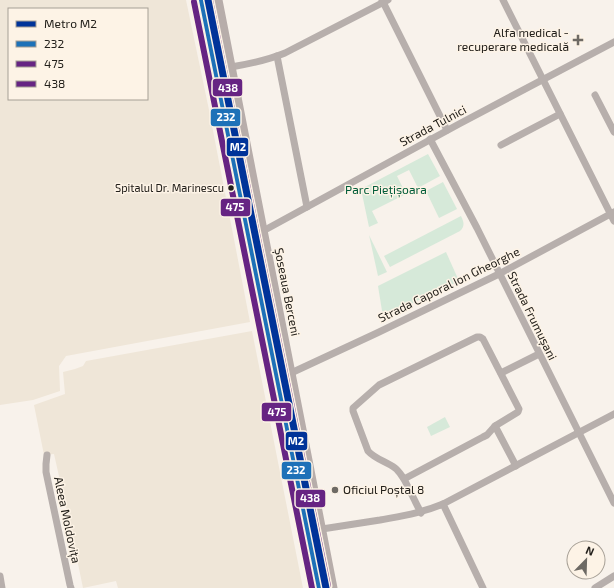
<svg xmlns="http://www.w3.org/2000/svg" width="614" height="588" font-family="'Exo 2',sans-serif">
<style>
.built{fill:#efe6d8;fill-rule:evenodd}
.green{fill:#d6e9d9}
.lines{fill:none;stroke-linecap:round;stroke-linejoin:round}
.minor{stroke:#b7afac;stroke-width:7}
.secondary{stroke:#b7adaa;stroke-width:9}
.bus-1-casing{stroke:#fdf3e6;stroke-width:9}
.bus-2-casing{stroke:#fdf3e6;stroke-width:9}
.bus-3-casing{stroke:#fdf3e6;stroke-width:9}
.bus-1{stroke:#1d71b8;stroke-width:6}
.bus-2{stroke:#662483;stroke-width:6}
.bus-3{stroke:#662483;stroke-width:6}
.metro-1-casing{stroke:#fdf3e6;stroke-width:10}
.metro-1{stroke:#039;stroke-width:7}
.poi-dot{fill:#6e6a64;stroke:#fdf3e6;stroke-width:1.5}
.bus-dot{fill:#23201b;stroke:#fdf3e6;stroke-width:1.5}
.labels{text-anchor:middle;stroke-width:3;stroke-linejoin:round;paint-order:stroke}
.bus-label{font-size:11px;fill:#23201b;stroke:#fdf3e6;text-anchor:end}
.poi-label{font-size:12px;fill:#23201b;stroke:#fdf3e6;text-anchor:end}
.street-label{font-size:12px;fill:#23201b;stroke:#fdf3e6}
.park-label{font-size:12px;fill:#005c39;stroke:#fdf3e6}
.line-badge{stroke:#fdf3e6;stroke-width:1.5}
.badge-label{font-size:11px;text-anchor:middle;font-weight:bold;fill:#fff}
</style>
<rect width="100%" height="100%" fill="#f8f2eb"/>
<g class="built">
<path d="M0,0H186L209,110L250,322L66,356L59,366L60,391L33,400L0,405ZM9,9H147V99H9Z"/>
<path d="M252,331L303,588H118L116,581L83,588L70,525L54,454L44,455L34,405L65,394L63,372L75,369L83,366L86,361Z"/>
</g>
<g class="green">
<path d="M428,154L440,176L418,188L409,170L397,176L406,194L372,211L378,223L369,227L361,189Z"/>
<path d="M443,182L457,209L439,218L426,191Z"/>
<path d="M461,216C464,222 465,226 460,231L390,267L384,256Z"/>
<path d="M369,235L387,272L378,276Z"/>
<path d="M446,252L459,281L383,317L378,286Z"/>
<path d="M445,417L450,427L431,436L427,427Z"/>
</g>
<g class="lines">
<g class="minor">
<path d="M382,0L447,130"/>
<path d="M503,0L614,221"/>
<path d="M277,56L307,207"/>
<path d="M231,67C249,64 268,60 285,53L388,0"/>
<path d="M595,95L614,132"/>
<path d="M430,139L477,228L614,503"/>
<path d="M501,145L560,114"/>
<path d="M263,231L459,124L614,42"/>
<path d="M477,337H480L483,339L519,409L518,412L495,426L487,435L483,437L404,479C401,475 399,471 395,468C387,462 375,459 368,451L353,411V408L379,385Z"/>
<path d="M291,373L377,333L499,274L614,212"/>
<path d="M501,373L539,354"/>
<path d="M495,426L516,466"/>
<path d="M47,455L46,464V472L70,585L71,588"/>
<path d="M404,479L421,513"/>
<path d="M443,504L483,588"/>
<path d="M322,529C341,526 360,523 380,520C401,516 422,513 443,504L614,414"/>
<path d="M0,576L2,588"/>
<path d="M595,588L614,576"/>
</g>
<g class="secondary">
<path d="M202,0L320,588"/>
<path d="M218,0L333,588"/>
</g>
<defs>
<path id="bus-1" d="M202,0L320,588"/>
<path id="bus-2" d="M194,2L312,588"/>
<path id="bus-3" d="M210,0L328,586"/>
</defs>
<use href="#bus-1" class="bus-1-casing"/>
<use href="#bus-2" class="bus-2-casing"/>
<use href="#bus-3" class="bus-3-casing"/>
<use href="#bus-1" class="bus-1"/>
<use href="#bus-2" class="bus-2"/>
<use href="#bus-3" class="bus-3"/>
<defs>
<path id="metro-1" d="M208,0L326,588"/>
</defs>
<use href="#metro-1" class="metro-1-casing"/>
<use href="#metro-1" class="metro-1"/>
</g>
<g class="poi-dot">
<path d="M576 34h4v4h4v4h-4v4h-4v-4h-4v-4h4z"/>
<circle cx="335" cy="490" r="4"/>
</g>
<circle class="bus-dot" cx="231" cy="188" r="3.5"/>
<g class="labels">
<g class="bus-label">
<text x="224" y="192">Spitalul Dr. Marinescu</text>
</g>
<g class="poi-label">
<text x="569" y="37">Alfa medical -<tspan x="569" dy="14">recuperare medicală</tspan></text>
<text x="343" y="494" text-anchor="start">Oficiul Poștal 8</text>
</g>
<g class="street-label">
<text transform="translate(433 126) rotate(-28)" y="4">Strada Tulnici</text>
<text transform="translate(449 285) rotate(-26)" y="4">Strada Caporal Ion Gheorghe</text>
<text transform="translate(287 292) rotate(79)" y="4">Șoseaua Berceni</text>
<text transform="translate(532 316) rotate(64)" y="4">Strada Frumușani</text>
<text transform="translate(67 520) rotate(78)" y="4">Aleea Moldovița</text>
</g>
<g class="park-label">
<text x="386" y="194">Parc Piețișoara</text>
</g>
</g>
<g class="line-badge">
<rect x="212" y="78" width="31" height="19" rx="4" fill="#662483"/>
<rect x="210" y="108" width="31" height="19" rx="4" fill="#1d71b8"/>
<rect x="226" y="137" width="23" height="20" rx="4" fill="#039"/>
<rect x="220" y="198" width="31" height="19" rx="4" fill="#662483"/>
<rect x="261" y="402" width="31" height="20" rx="4" fill="#662483"/>
<rect x="285" y="431" width="23" height="20" rx="4" fill="#039"/>
<rect x="281" y="461" width="31" height="19" rx="4" fill="#1d71b8"/>
<rect x="295" y="489" width="31" height="19" rx="4" fill="#662483"/>
</g>
<g class="badge-label">
<text x="228" y="92">438</text>
<text x="226" y="121">232</text>
<text x="238" y="151">M2</text>
<text x="235" y="211">475</text>
<text x="277" y="416">475</text>
<text x="296" y="445">M2</text>
<text x="296" y="474">232</text>
<text x="310" y="502">438</text>
</g>
<rect x="8" y="8" width="140" height="92" fill="#fdf3e6" stroke="#a69f95"/>
<rect x="16" y="21" width="20" height="6" fill="#003399" stroke="#a69f95"/>
<text x="44" y="28" font-size="12" fill="#23201b">Metro M2</text>
<rect x="16" y="41" width="20" height="6" fill="#1d71b8" stroke="#a69f95"/>
<text x="44" y="48" font-size="12" fill="#23201b">232</text>
<rect x="16" y="61" width="20" height="6" fill="#662483" stroke="#a69f95"/>
<text x="44" y="68" font-size="12" fill="#23201b">475</text>
<rect x="16" y="81" width="20" height="6" fill="#662483" stroke="#a69f95"/>
<text x="44" y="88" font-size="12" fill="#23201b">438</text>
<g transform="translate(586 560) rotate(23)"><circle r="19" fill="#fdf3e6" stroke="#a69f95"/>
<path d="M0-3L7 15L0 10L-7 15Z" fill="#6e6a64"/>
<text y="-6" font-size="11" font-weight="bold" text-anchor="middle" fill="#23201b">N</text>
</g>
</svg>
